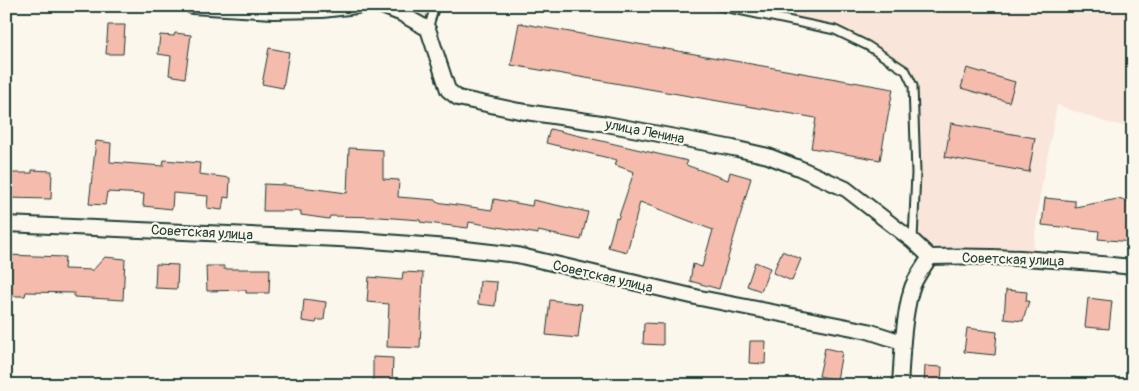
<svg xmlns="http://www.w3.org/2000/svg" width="1139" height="391" font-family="Pangolin,sans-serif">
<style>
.built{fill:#f9e5d9}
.building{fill:#f5bbad;stroke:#1f3d34}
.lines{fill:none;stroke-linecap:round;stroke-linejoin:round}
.service-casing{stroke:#1f3d34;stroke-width:11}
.minor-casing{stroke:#1f3d34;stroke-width:18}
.service{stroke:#fbf7ec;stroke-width:7}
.minor{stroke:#fbf7ec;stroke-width:14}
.labels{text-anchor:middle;stroke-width:4.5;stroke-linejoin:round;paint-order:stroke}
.street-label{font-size:14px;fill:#1f3d34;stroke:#fbf7ec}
</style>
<rect width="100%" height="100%" fill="#fbf7ec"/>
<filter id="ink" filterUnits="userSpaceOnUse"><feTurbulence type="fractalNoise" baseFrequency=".02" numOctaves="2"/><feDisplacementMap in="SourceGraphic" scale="10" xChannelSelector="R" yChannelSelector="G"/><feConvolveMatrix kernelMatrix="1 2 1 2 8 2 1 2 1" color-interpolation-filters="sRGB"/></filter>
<g filter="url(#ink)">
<g class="built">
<path d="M382,6H435L428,29Z"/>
<path d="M719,6H1133V127L1108,123L1057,105L1040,195L1032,258L930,257L913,241V86L906,71L835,30Z"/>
</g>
<g class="building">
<path d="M519,23L893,89L880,160L811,148L816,118L511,65Z"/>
<path d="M108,25H125L123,54H106Z"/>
<path d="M175,33L191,35L185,78L169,75L171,56L158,54L160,35L174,36Z"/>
<path d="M269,48L289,52L283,88L262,84Z"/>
<path d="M967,68L1015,82L1009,102L961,88Z"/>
<path d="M951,123L1035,138L1029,172L945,157Z"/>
<path d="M550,129L688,161L686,165L728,180L730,172L751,178L719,289L690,281L693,264L702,267L713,230L640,202L627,252L608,247L616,218L618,219L634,172L615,165L617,160L546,143Z"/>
<path d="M96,141L111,143L110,162L163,166L164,160L200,163L199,174L230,178L229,198L224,197L222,210L207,208L208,196L173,193L172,209L143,206L144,194L107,192L105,205L89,204Z"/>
<path d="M349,148L383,150V179L399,180L398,197L436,200V202L492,210L494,199L532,206L533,200L588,212L581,240L538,231V234L469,222L468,228L420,222V220L380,217L330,216L329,219L301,215V211H263L264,184L285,185L347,193Z"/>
<path d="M32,170L52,171L51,199L6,198V173H32Z"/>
<path d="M1045,198L1075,201V207L1118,199L1133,203L1131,242L1098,239L1099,231L1042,225Z"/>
<path d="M782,251L801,259L792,281L773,273Z"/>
<path d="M6,255L65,257L64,269L93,270L105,257L125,259L123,300L74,297V293L26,292L25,296H6Z"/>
<path d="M755,262L770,268L761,291L747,286Z"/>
<path d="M156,264L178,265L177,289L155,288Z"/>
<path d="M206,266H224V269H270L269,293H246V290L207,291Z"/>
<path d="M403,272L423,273L420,348L387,347L389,304L367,302L369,277L402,280Z"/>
<path d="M480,281L497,282L495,306L478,304Z"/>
<path d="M1006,290L1027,292L1026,301H1029L1023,321L1004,319Z"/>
<path d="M1088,298L1112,301L1109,329L1085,327Z"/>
<path d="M304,299L326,302L324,320H317L316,323L302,321Z"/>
<path d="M550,300L582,304L578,338L546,335Z"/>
<path d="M644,323L663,324V345L643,344Z"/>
<path d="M967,328L997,332L995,355L964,352Z"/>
<path d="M750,341H766L765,364L749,363Z"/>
<path d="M825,348L842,352L837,380L819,376Z"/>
<path d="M373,357L393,358L392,385H373Z"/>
<path d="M925,366L942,367L941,385H924Z"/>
</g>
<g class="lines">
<defs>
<g id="service">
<path d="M719,6L835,30L868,46L906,71L913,86L916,173L913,240"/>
<path d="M428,29L435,6"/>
</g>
<g id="minor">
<path d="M192,6L273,11L322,10L357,6"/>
<path d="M382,6L400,13L428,29L448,90L458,98L519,111L601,123L733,148L768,156L799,168L846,189L913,241L930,257"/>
<path d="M6,224L361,240L448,247L517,255L700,298L868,331L902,342"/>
<path d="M930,257C999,255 1064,260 1133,267"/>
<path d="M900,385C902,354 903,321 911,291C914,279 923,268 930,257"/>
</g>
</defs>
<use href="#service" class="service-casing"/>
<use href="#minor" class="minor-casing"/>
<use href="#service" class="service"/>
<use href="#minor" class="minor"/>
</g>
</g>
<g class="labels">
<g class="street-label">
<text transform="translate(645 131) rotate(11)" y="5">улица Ленина</text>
<text transform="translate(202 232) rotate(3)" y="5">Советская улица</text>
<text transform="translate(1013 259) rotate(2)" y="5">Советская улица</text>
<text transform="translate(603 276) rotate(13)" y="5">Советская улица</text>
</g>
</g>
<rect width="1139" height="391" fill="none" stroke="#fbf7ec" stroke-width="25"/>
<rect x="12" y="12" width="1114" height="366" fill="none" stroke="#1f3d34" stroke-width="2" filter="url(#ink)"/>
</svg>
